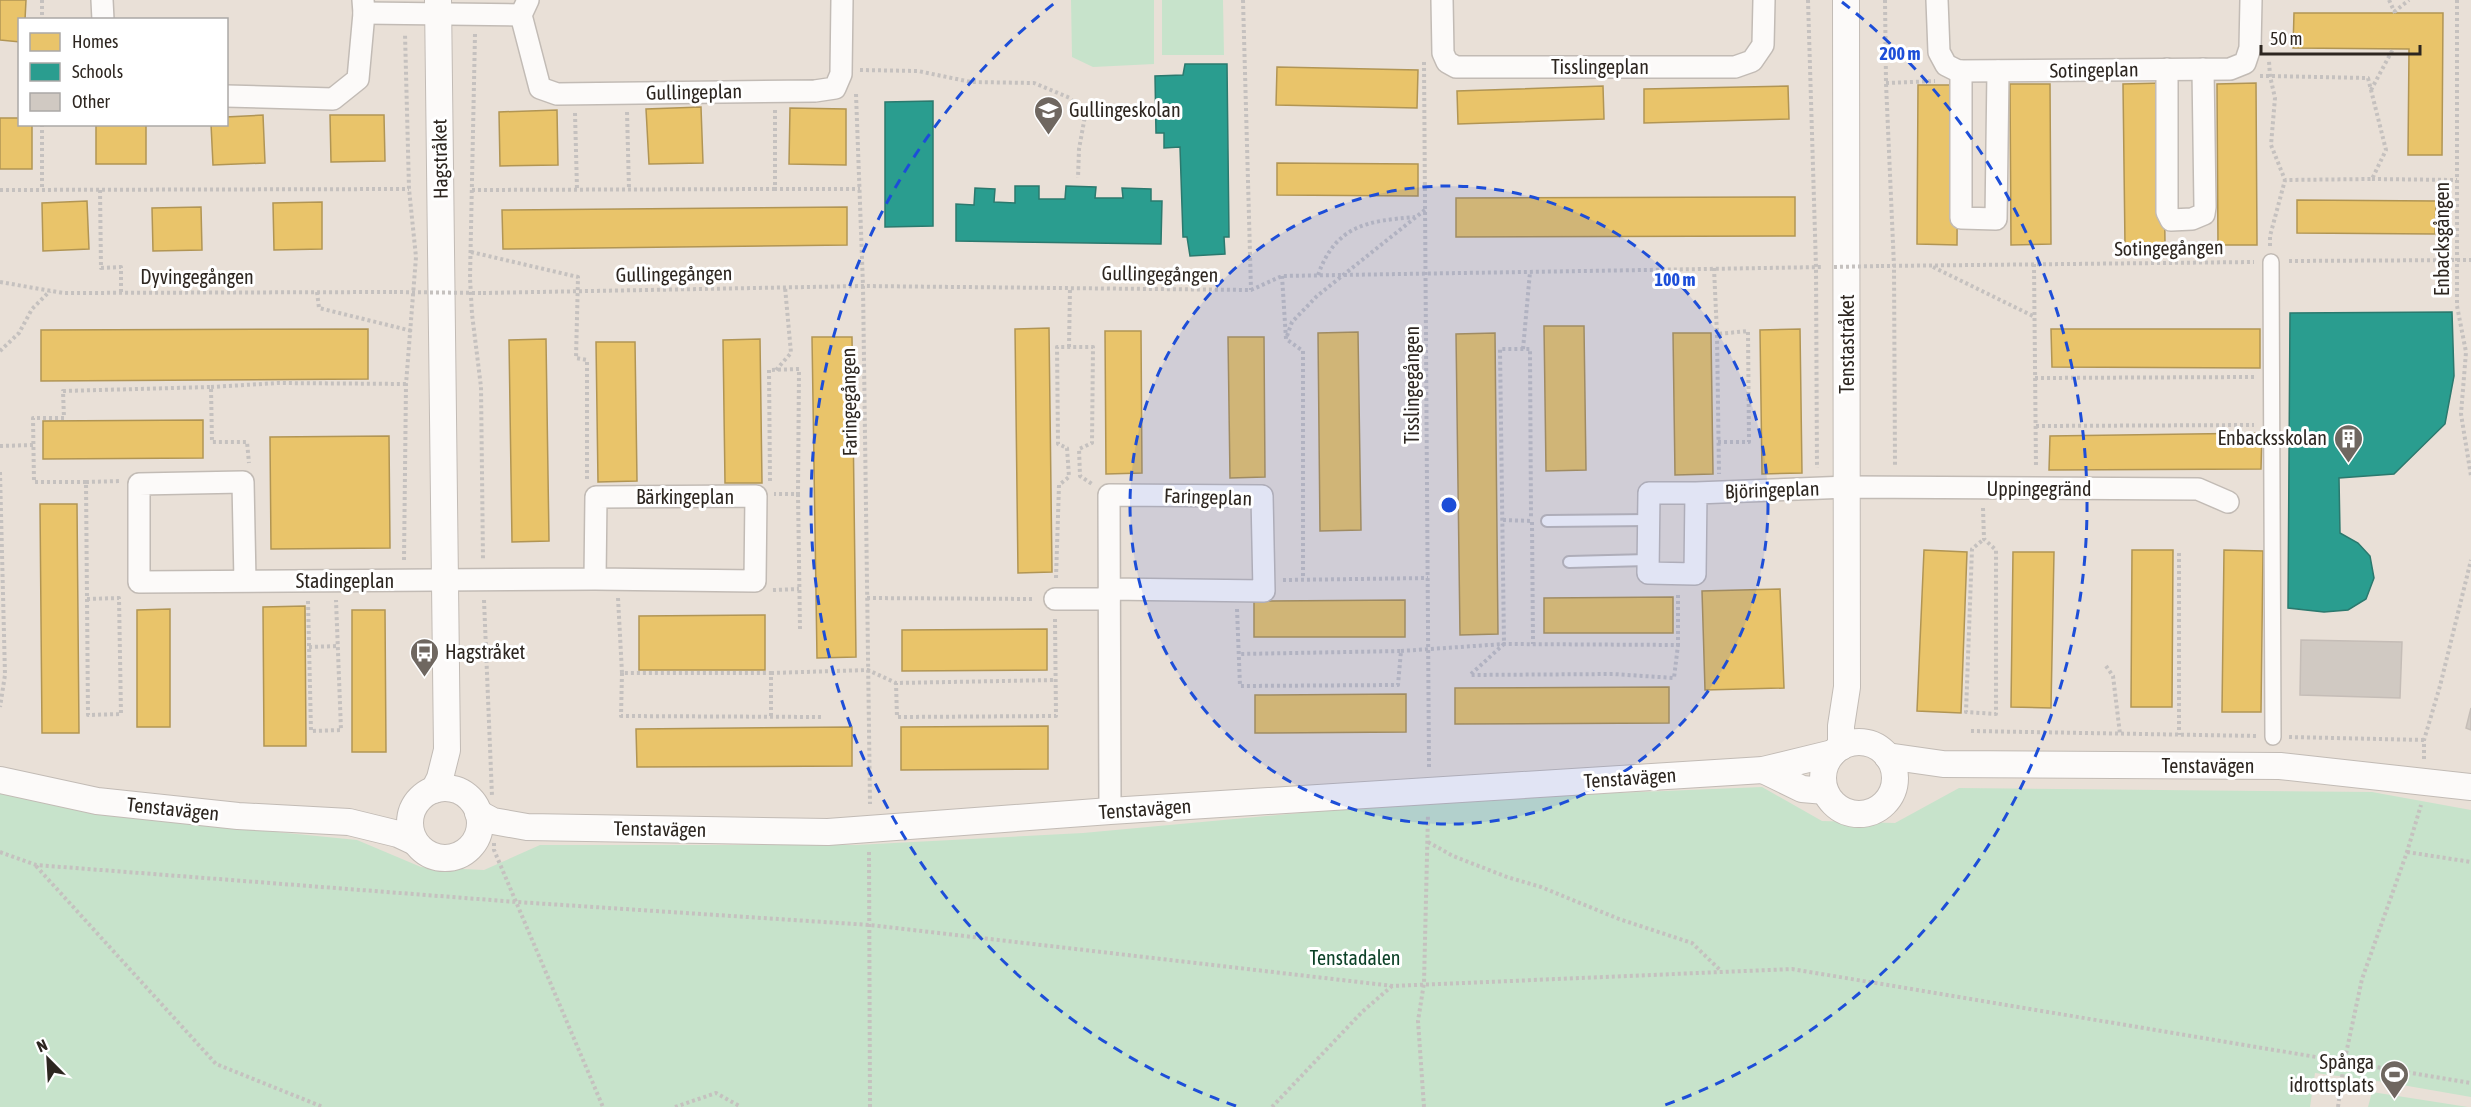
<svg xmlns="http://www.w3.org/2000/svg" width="2471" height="1107" font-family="'Asap Condensed',sans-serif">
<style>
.green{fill:#c7e3cb}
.homes{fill:#e9c46a;stroke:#b19554;stroke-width:1.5}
.schools{fill:#2a9d8f;stroke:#2b796e;stroke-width:1.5}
.building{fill:#d0c9c2;stroke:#c5bdb7;stroke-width:1.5}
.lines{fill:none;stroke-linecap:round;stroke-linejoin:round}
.service-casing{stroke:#c2bbb5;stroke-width:14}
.pedestrian-casing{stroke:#c2bbb5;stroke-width:18}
.minor-casing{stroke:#c2bbb5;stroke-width:24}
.tertiary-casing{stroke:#c2bbb5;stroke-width:28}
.path{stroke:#c5c1bf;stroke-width:4;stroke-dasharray:3 3;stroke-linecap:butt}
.service{stroke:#fcfaf9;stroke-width:10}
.pedestrian{stroke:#fcfaf9;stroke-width:15}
.minor{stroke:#fcfaf9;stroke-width:21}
.tertiary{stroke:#fcfaf9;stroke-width:26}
.path-bridge{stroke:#c5c1bf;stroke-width:4;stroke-dasharray:3 3;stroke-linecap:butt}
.ring{fill:none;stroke:#1d4ed8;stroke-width:3;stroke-dasharray:10 8}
.labels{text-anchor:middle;stroke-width:6;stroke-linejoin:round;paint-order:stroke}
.street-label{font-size:20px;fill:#2d2620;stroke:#fff}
.poi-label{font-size:20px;fill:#2d2620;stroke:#fff;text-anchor:start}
.park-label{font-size:20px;fill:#0c4127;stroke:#fff}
.centre{fill:#1d4ed8;stroke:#fff;stroke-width:3}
.ring-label{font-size:18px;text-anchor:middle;font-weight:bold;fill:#1d4ed8;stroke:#fff;stroke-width:6;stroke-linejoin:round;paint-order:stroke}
</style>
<rect width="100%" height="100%" fill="#e9e0d7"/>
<g class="green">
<path d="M1071,0H1154V64L1093,67L1072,57Z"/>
<path d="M1162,0H1223L1224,55H1162Z"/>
<path d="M1762,787L1822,821L1895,823L1959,788L2372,792L2471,810V1097L2385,1082L2315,1073L2310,1107H0V791L198,824L357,840L421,867L484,870L540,845H856L1083,833L1441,800Z"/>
<path d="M2372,1092L2468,1107H2368Z"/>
</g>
<g class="homes">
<path d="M0,0H26L25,20H20V42L0,40Z"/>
<path d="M2294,13H2443L2442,155H2408L2409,49L2293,48Z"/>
<path d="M1277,67L1418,70L1417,108L1276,105Z"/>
<path d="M2163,83L2165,245L2125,246L2123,84Z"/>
<path d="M2256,83L2257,245H2218L2217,84Z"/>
<path d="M2010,84H2050L2051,244L2011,245Z"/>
<path d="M1918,85H1958L1957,245L1917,244Z"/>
<path d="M1603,86L1604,119L1458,124L1457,91Z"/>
<path d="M1788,86L1789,119L1644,123V89Z"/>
<path d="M701,107L703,163L649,164L646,109Z"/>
<path d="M790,108L846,109V165L789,164Z"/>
<path d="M557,110L558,165L500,166L499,112Z"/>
<path d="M263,115L265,163L213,165L211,124H226V117Z"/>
<path d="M330,115H384L385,161L331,162Z"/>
<path d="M0,118H20V124H32V169H0Z"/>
<rect x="96" y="124" width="50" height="40"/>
<path d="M1277,163L1418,164V196L1277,195Z"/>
<path d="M1795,197V236L1456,237V198Z"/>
<path d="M2297,200L2436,201L2435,234L2297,233Z"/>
<path d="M87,201L89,249L43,251L42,203Z"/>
<path d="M322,202V249L274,250L273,203Z"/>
<path d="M201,207L202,250L153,251L152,208Z"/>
<path d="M847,207V245L503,249L502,210Z"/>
<path d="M1544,326H1584L1586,470L1546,471Z"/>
<path d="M1049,328L1052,572L1018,573L1015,329Z"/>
<path d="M368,329V379L41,381V330Z"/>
<path d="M1800,329L1802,473L1762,474L1760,330Z"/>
<path d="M2051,329H2260V368L2052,367Z"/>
<path d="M1105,331H1141L1142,473L1106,474Z"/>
<path d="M1358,332L1361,530L1320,531L1318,333Z"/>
<path d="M1495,333L1498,634L1460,635L1456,334Z"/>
<path d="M1673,333H1711L1713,474L1675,475Z"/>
<path d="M812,337H852L856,657L817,658Z"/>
<path d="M1228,337H1264L1265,477L1230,478Z"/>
<path d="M546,339L549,541L512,542L509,340Z"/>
<path d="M760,339L762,483H725L723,340Z"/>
<path d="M596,342H635L637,481L598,482Z"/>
<path d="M203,420V458L43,459V421Z"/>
<path d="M2262,433L2261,469L2049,470L2050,436Z"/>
<path d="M389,436L390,548L271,549L270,437Z"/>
<path d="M40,504H77L79,733H42Z"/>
<path d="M1924,550L1967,552L1961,713L1917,711Z"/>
<path d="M2132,550H2173L2172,707H2131Z"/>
<path d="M2224,550L2263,551L2261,712H2222Z"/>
<path d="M2013,552H2054L2051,708L2011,707Z"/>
<path d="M1780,589L1784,688L1705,690L1702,591Z"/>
<path d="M1673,597V633H1544V598Z"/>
<path d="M1405,600V637H1254V601Z"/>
<path d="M305,606L306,746H264L263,607Z"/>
<path d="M170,609V727H137V610Z"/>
<path d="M352,610H385L386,752H352Z"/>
<path d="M765,615V670H639V616Z"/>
<path d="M1047,629V670L902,671V630Z"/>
<path d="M1669,687V723L1455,724V688Z"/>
<path d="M1406,694V732L1255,733V695Z"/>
<path d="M1048,726V769L901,770V727Z"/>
<path d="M852,727V766L637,767L636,729Z"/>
</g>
<g class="schools">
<path d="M1185,64H1227L1229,237H1224L1225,254L1190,256L1187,237H1183L1180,147L1164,148V133H1156L1155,76L1183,75Z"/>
<path d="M933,101V226L885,227V102Z"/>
<path d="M1015,186H1039V199H1065L1066,186L1096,187L1095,198H1123L1122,188L1151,189V201H1162L1161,244L956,241V204L974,205L975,188L995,189L994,202L1015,203Z"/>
<path d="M2452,312L2454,376L2445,424L2394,474L2339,478L2340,533L2358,543L2370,556L2374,578L2366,599L2348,610L2324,612L2288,608L2290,313Z"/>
</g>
<g class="building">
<path d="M2301,640L2402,642L2400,698L2300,695Z"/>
<path d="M2471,708V730L2466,728Z"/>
</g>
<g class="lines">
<defs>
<g id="service">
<path d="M1547,521L1649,520"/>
<path d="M1569,562L1648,560"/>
</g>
<path id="pedestrian" d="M2271,262L2273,737"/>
<g id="minor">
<path d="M102,0L103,20"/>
<path d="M528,0L521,15L540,88L557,94L815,91L835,88L841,74L842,0"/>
<path d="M1442,0L1443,53L1447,62L1456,67H1735L1752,61L1763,45L1764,0"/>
<path d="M1937,0L1939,52L1946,65L1958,71L2230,69L2245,63L2250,48L2251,0"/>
<path d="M364,13L521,15"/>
<path d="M2167,69V212L2171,220L2192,219L2204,214L2205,207L2203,69"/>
<path d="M1961,71V218L1996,219L1998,71"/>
<path d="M226,96L333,99L358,79L364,13L363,0"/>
<path d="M1696,493L1695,574L1648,573L1649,493H1696L1848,487L2198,489L2228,502"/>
<path d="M245,581L243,482L139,484V582L595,579L755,581L756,496L596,497L595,579"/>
<path d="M1109,589L1264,591L1262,496L1109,495L1110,811"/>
<path d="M1055,599H1109"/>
</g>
<g id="tertiary">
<circle cx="1859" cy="778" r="36"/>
<path d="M1841,747V726L1847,687L1846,0"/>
<path d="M1887,756L1943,764L2280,766L2471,787"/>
<path d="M1763,770L1802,789L1825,791"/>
<path d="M0,780L97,801L238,816L349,822L398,834L415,842"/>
<circle cx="445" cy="823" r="35"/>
<path d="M434,790L440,778L447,750L438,0"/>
<path d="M478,813L493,821L527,827L828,832L1110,811L1763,770L1833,753"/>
</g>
</defs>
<use href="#service" class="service-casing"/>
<use href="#pedestrian" class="pedestrian-casing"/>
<use href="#minor" class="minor-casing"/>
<use href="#tertiary" class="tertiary-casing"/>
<g class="path">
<path d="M42,0V20"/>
<path d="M1243,0L1251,290"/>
<path d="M1808,0L1816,267L1817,468"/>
<path d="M1885,0L1886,83L1894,266L1895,467"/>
<path d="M2389,0L2395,13"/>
<path d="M2457,0V306L2466,352L2461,414L2471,476"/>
<path d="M2394,12L2409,0"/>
<path d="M475,34L470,278L472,314L481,387L483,560"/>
<path d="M1424,62L1429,768"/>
<path d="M860,70L918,71L971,82L1034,83L1070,98L1085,116L1079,149L1078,178"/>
<path d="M2260,76H2270L2368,78L2386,150L2372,179L2285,180L2271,145L2275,98L2270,76L2269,61"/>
<path d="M1886,83L1935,81"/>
<path d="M2371,90L2393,49"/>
<path d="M856,94L863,286L870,804"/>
<path d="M775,110V189H860"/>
<path d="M627,112L629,189"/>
<path d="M575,113L577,189"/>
<path d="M42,124V190"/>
<path d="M2372,179L2457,180"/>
<path d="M0,190L409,189"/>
<path d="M100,190L101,268L121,267V292"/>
<path d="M472,190L775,189"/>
<path d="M2270,246V236L2285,180"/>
<path d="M471,252L578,277L576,358L587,360V481"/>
<path d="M2289,261L2471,260"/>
<path d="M2034,264L2036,468"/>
<path d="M1881,266L2254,262"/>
<path d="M1933,267L2035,317"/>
<path d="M1714,268L1717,334"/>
<path d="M1318,275C1336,225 1367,221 1415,217"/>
<path d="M1282,276L1286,339L1303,351V579"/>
<path d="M0,282L63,293L394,292"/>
<path d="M317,292L319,308L412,331"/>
<path d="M483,293L863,286L1251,290L1282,276L1823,267"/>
<path d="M1287,336L1292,322L1317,296L1426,209"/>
<path d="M1069,347L1070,288"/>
<path d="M1523,349L1530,272"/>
<path d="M0,351L19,333L32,309L50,291"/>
<path d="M776,370L791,353L785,287"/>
<path d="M2035,378L2254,377"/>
<path d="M211,387L278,383L406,384"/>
<path d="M2036,426L2254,425"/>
<path d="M1718,442H1749L1748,331L1717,334L1719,474"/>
<path d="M0,446L33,445"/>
<path d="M0,472L5,675L0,707"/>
<path d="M770,481L769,370L799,369L798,494H774"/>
<path d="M86,482H34L33,418H64L63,391L211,387L212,442H247L249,463"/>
<path d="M798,494L800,629"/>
<path d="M1983,508L1984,539L1996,550V714L1966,712L1972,549L1984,539"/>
<path d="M1503,520L1532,521L1533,644"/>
<path d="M2179,553V735"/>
<path d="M404,560L406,384L416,257L409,189L405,34"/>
<path d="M1056,578L1059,485L1069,477L1067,448L1058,444L1057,347H1093L1092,443L1079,449L1080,476L1092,484"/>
<path d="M1283,580L1428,578"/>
<path d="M773,590L799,589"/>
<path d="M1678,595V645"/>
<path d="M618,598L622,673H771V716"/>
<path d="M867,598L1034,599"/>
<path d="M87,599L119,598L121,714L88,715L86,482L121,481"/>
<path d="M484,600L492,796"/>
<path d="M308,601L311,731L341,730L336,600"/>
<path d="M1237,609L1240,686L1398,685L1401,651L1239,654"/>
<path d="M1055,619L1056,716L897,717L896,683L1056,680"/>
<path d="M309,647L338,646"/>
<path d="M1401,651L1504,644L1678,645L1674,678L1613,674L1470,675L1504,644L1500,349H1530L1531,518"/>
<path d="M2106,666L2113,676L2120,734"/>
<path d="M622,673L621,716L821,717"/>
<path d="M771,673L868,670L896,683"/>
<path d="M1971,731L2258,736"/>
<path d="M2289,737L2424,740"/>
<path d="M2424,759V740L2440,686L2471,560"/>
<path d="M1428,842L1453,856L1507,877L1541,887L1619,919L1692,943L1721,971"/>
<path d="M494,843V850L603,1107"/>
<path d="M0,852L36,865L517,902L870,925L1393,986L1792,969L2471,1083"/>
<path d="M869,852L870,1107"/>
<path d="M2407,852L2471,862"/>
<path d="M36,866L216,1064L323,1107"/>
<path d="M675,1107L716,1093L741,1107"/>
<path d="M1272,1107L1362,1012L1392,986"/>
<path d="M1424,1107L1418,1021L1424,983L1428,814"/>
<path d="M2338,1107L2344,1063L2362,979L2407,852L2421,805"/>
</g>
<use href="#service" class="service"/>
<use href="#pedestrian" class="pedestrian"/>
<use href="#minor" class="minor"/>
<use href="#tertiary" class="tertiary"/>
<g class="path-bridge">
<path d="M1834,267L1881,266"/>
<path d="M394,292L483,293"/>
</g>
</g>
<circle cx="1449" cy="505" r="319" fill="#1d4ed8" fill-opacity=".12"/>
<g class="ring">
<circle cx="1449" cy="505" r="319"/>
<path d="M1236 1106A638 638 0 0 1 1056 2M1842 2A638 638 0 0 1 1662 1106"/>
</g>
<defs>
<symbol id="school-pin" viewBox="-11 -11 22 30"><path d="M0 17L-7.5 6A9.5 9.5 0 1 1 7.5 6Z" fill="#6f6760" stroke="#fff"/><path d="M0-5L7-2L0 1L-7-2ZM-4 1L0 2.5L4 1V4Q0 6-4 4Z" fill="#fff"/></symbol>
<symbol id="building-pin" viewBox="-11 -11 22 30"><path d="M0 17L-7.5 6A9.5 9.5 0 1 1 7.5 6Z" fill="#6f6760" stroke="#fff"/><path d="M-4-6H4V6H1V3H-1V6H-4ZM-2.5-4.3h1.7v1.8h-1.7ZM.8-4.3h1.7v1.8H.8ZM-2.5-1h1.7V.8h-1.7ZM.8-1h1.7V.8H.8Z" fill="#fff"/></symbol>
<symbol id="bus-pin" viewBox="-11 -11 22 30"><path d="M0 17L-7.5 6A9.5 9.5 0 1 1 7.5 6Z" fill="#6f6760" stroke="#fff"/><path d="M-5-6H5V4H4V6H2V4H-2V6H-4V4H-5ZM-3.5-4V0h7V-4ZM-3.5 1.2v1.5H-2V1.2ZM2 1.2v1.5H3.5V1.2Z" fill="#fff"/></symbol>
<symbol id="stadium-pin" viewBox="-11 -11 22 30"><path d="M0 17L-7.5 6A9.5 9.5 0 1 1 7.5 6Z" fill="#6f6760" stroke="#fff"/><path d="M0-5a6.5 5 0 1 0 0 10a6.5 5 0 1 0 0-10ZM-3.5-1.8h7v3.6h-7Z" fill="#fff"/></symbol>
</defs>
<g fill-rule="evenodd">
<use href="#school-pin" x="1032" y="94" width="33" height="45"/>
<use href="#building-pin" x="2332" y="422" width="33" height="45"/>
<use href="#bus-pin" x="408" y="636" width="33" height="45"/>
<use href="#stadium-pin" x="2378" y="1058" width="33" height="45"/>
</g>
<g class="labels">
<g class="street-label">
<text x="1600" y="74">Tisslingeplan</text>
<text transform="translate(2094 70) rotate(-1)" y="7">Sotingeplan</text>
<text transform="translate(694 92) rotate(-1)" y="7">Gullingeplan</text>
<text transform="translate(440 159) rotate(-91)" y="7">Hagstråket</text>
<text transform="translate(2442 239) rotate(-90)" y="7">Enbacksgången</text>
<text transform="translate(2169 248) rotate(-1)" y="7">Sotingegången</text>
<text transform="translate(674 274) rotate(-1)" y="7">Gullingegången</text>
<text transform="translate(1160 274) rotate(1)" y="7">Gullingegången</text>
<text x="197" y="284">Dyvingegången</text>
<text transform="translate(1847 344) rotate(-90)" y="7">Tenstastråket</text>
<text transform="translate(1412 385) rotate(-90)" y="7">Tisslingegången</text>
<text transform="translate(849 402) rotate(-91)" y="7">Faringegången</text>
<text x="2039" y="496">Uppingegränd</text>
<text transform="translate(1772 490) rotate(-2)" y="7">Björingeplan</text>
<text x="685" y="504">Bärkingeplan</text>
<text transform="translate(1208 497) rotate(2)" y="7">Faringeplan</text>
<text x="345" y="588">Stadingeplan</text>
<text x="2208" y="773">Tenstavägen</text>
<text transform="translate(1630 778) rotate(-4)" y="7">Tenstavägen</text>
<text transform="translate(173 809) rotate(6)" y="7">Tenstavägen</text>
<text transform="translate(1145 809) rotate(-4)" y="7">Tenstavägen</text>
<text transform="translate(660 829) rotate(1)" y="7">Tenstavägen</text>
</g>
<g class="poi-label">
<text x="1069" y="117">Gullingeskolan</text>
<text x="2327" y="445" text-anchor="end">Enbacksskolan</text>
<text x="445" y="659">Hagstråket</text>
<text x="2374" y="1069" text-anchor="end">Spånga<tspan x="2374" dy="23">idrottsplats</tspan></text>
</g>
<g class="park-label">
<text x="1355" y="965">Tenstadalen</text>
</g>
</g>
<circle cx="1449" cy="505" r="9" class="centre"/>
<g class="ring-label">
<text x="1900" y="60">200 m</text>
<text x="1675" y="286">100 m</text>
</g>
<rect x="18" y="18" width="210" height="108" fill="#ffffff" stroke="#aba8a6" stroke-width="1.5"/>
<rect x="30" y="33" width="30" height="18" fill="#e9c46a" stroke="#aba8a6" stroke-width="1.5"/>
<text x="72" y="48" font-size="18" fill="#2d2620">Homes</text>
<rect x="30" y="63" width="30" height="18" fill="#2a9d8f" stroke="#aba8a6" stroke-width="1.5"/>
<text x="72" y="78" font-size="18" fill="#2d2620">Schools</text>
<rect x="30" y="93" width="30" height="18" fill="#d0c9c2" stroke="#aba8a6" stroke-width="1.5"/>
<text x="72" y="108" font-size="18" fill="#2d2620">Other</text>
<g transform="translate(48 1059) rotate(336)" stroke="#ffffff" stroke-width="4.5" paint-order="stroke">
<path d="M0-4.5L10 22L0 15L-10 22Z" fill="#2d2620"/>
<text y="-9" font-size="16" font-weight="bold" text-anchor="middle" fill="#2d2620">N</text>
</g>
<path d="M2261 45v9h159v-9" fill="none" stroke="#2d2620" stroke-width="3"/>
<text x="2270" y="45" font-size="18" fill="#2d2620" stroke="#ffffff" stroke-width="4.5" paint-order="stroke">50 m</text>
</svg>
